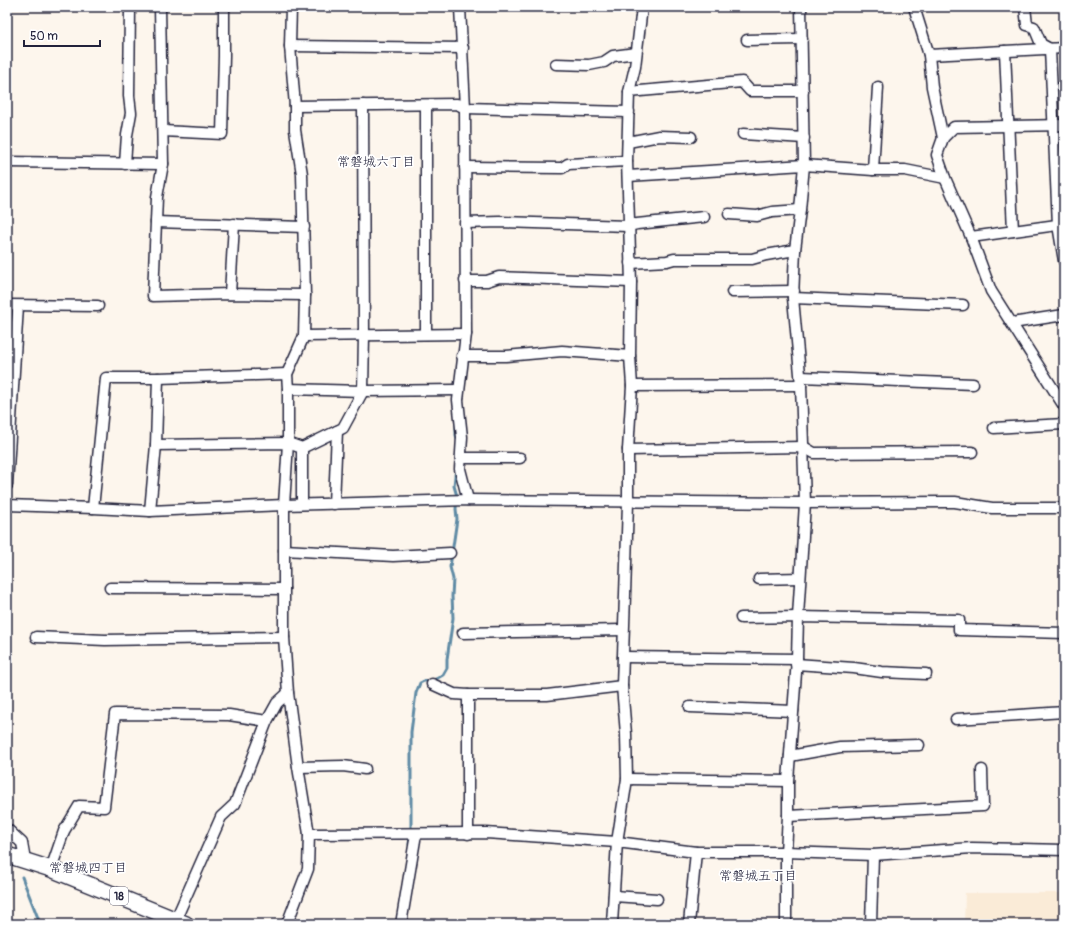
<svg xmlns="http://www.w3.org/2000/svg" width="1071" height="931" font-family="Pangolin,'Klee One',sans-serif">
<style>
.built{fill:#faebd7}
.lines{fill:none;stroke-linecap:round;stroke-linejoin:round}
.stream{stroke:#608ba5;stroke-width:3}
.minor-casing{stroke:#22223b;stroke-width:13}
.highway-casing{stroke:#22223b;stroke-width:18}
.minor{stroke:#fff;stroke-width:10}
.highway{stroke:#fff;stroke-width:15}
.labels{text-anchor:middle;stroke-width:3.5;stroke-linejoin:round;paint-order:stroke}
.shield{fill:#fff;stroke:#646476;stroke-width:1}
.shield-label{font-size:11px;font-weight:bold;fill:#22223b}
.neighbourhood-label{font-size:13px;fill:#22223b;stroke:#fff}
</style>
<rect width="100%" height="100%" fill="#fdf6ed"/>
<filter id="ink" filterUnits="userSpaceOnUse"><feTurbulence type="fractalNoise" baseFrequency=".025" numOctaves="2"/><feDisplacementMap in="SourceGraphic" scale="8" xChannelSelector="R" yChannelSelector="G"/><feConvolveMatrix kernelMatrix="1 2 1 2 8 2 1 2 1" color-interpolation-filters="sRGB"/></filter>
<g filter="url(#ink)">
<path class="built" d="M965,893H1064V924H964Z"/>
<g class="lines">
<g class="stream">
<path d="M456,424V435L458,442"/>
<path d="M409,844L411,830V732L416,693L420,683L424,681H429L436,679L443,675L447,668V659L453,618L452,596L453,579L450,567L457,519L456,509L457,496L454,486L456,467"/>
<path d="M22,877L38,918L39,924"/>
</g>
<defs>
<g id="minor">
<path d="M160,7L163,164L157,197L153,296L230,294L305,295"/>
<path d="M460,7L465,108L466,334L458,400L462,437L460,469L468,500"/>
<path d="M914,7L929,55L932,87L943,138"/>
<path d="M1025,7L1027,25L1034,27L1041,44L1050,49"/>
<path d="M747,40L802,39"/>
<path d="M290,46L463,48"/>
<path d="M1050,49L1058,225L1064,261"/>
<path d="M1005,51L1013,231"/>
<path d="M929,55L1064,48"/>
<path d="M556,64L589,65L604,62L613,56L636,53"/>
<path d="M629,92L742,82L750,91H803"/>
<path d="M295,106L457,104L465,108L629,112"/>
<path d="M1064,125L954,127L943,138L937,155L945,178L971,237L991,291L1064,406"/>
<path d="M163,131L222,134L224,56V7"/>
<path d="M743,134L804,138"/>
<path d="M628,142L659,136L691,137"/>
<path d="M7,162L163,164"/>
<path d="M125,164L127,135L131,113L129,96L130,7"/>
<path d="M465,167L562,168L568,164L627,161"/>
<path d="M873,170L878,87"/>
<path d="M628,176L804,165L873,170H905L945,178"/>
<path d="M729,214L757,216L772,212L800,210"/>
<path d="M156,222L304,227"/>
<path d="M465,223L500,222L628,226L637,224L704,217"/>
<path d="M971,237L1064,224"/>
<path d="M630,263L667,261L674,259H752L766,255L795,250"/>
<path d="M465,281H487L499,277L631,282"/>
<path d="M732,292L794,291"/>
<path d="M230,294L234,224"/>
<path d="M793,298L963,305"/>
<path d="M7,305L98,306"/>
<path d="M1012,323L1064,315"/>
<path d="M426,334V105"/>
<path d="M304,336L466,334"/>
<path d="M462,356H506L562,351L630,356"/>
<path d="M801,377L973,384"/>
<path d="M632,386L801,385"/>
<path d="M288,389L363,391L458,390"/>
<path d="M994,428L1064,424"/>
<path d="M156,445L288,443L302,448L343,428L363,391L364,335L363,105"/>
<path d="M628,450L804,447L814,453L972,452"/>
<path d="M461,458H520"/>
<path d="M7,485L18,306"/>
<path d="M302,504V448"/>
<path d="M334,504L337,431"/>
<path d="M7,505L93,508L150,511L284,505L468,500L805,503L944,502H955L992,508H1064"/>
<path d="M93,508L106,378H158L287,374"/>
<path d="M150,511L156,445L158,378"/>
<path d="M284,550L393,556L450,553"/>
<path d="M759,579L800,578"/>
<path d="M110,588L284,589"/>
<path d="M741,618L798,617L959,620V630L1064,633"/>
<path d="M463,633L623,630"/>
<path d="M36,637L105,640L284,637"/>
<path d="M623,657L797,659"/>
<path d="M796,664L854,668L882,672L926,674"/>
<path d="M432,684L454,694L468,695"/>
<path d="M690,707L793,711"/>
<path d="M956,719L1064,712"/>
<path d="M790,756L840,747L919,745"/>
<path d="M298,767L343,766L365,769"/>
<path d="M627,779L788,781"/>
<path d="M788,816L983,806L982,770"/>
<path d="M7,829L22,843L25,860"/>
<path d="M309,834L486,833L617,842L696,852H786L873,855L972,848L1064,850"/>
<path d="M468,834V695H547L622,686"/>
<path d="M51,869L64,831L79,806L104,807L115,714L229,715L267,721"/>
<path d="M614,896L657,899"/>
<path d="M176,919L221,817L235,804L267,721L277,703L288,693"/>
<path d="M287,924L308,869L309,834L298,767L288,693L284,637V505L288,443V389L287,374L304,336L305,295L302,174L295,130V106L290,46L291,7"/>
<path d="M401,924L416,834"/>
<path d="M612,924L617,842L627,779L626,734L622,686L628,503V450L632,386L630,356L631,282L627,161L629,92L635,67L642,7"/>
<path d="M689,924L696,852"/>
<path d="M786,924V852L788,816V781L797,659L798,617L805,503L801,385L793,298L795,250L800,210L804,165L801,7"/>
<path d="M871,924L873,855"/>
</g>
<path id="highway" d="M7,855L51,869L186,924"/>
</defs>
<use href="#minor" class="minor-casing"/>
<use href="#highway" class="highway-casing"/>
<use href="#minor" class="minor"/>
<use href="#highway" class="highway"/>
</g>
</g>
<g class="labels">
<rect class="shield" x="110" y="887" width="18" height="18" rx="3"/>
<g class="shield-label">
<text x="119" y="900">18</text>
</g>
<g class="neighbourhood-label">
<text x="376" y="166">常磐城六丁目</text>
<text x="88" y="872">常磐城四丁目</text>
<text x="758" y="880">常磐城五丁目</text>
</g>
</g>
<rect width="1071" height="931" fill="none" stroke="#fff" stroke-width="24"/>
<rect x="12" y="12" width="1047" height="907" fill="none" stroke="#22223b" stroke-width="1.5" filter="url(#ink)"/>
<path d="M24 40v6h76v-6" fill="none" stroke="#22223b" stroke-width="2"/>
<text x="30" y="40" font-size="12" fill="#22223b" stroke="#ffffff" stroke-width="3" paint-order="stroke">50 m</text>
</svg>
